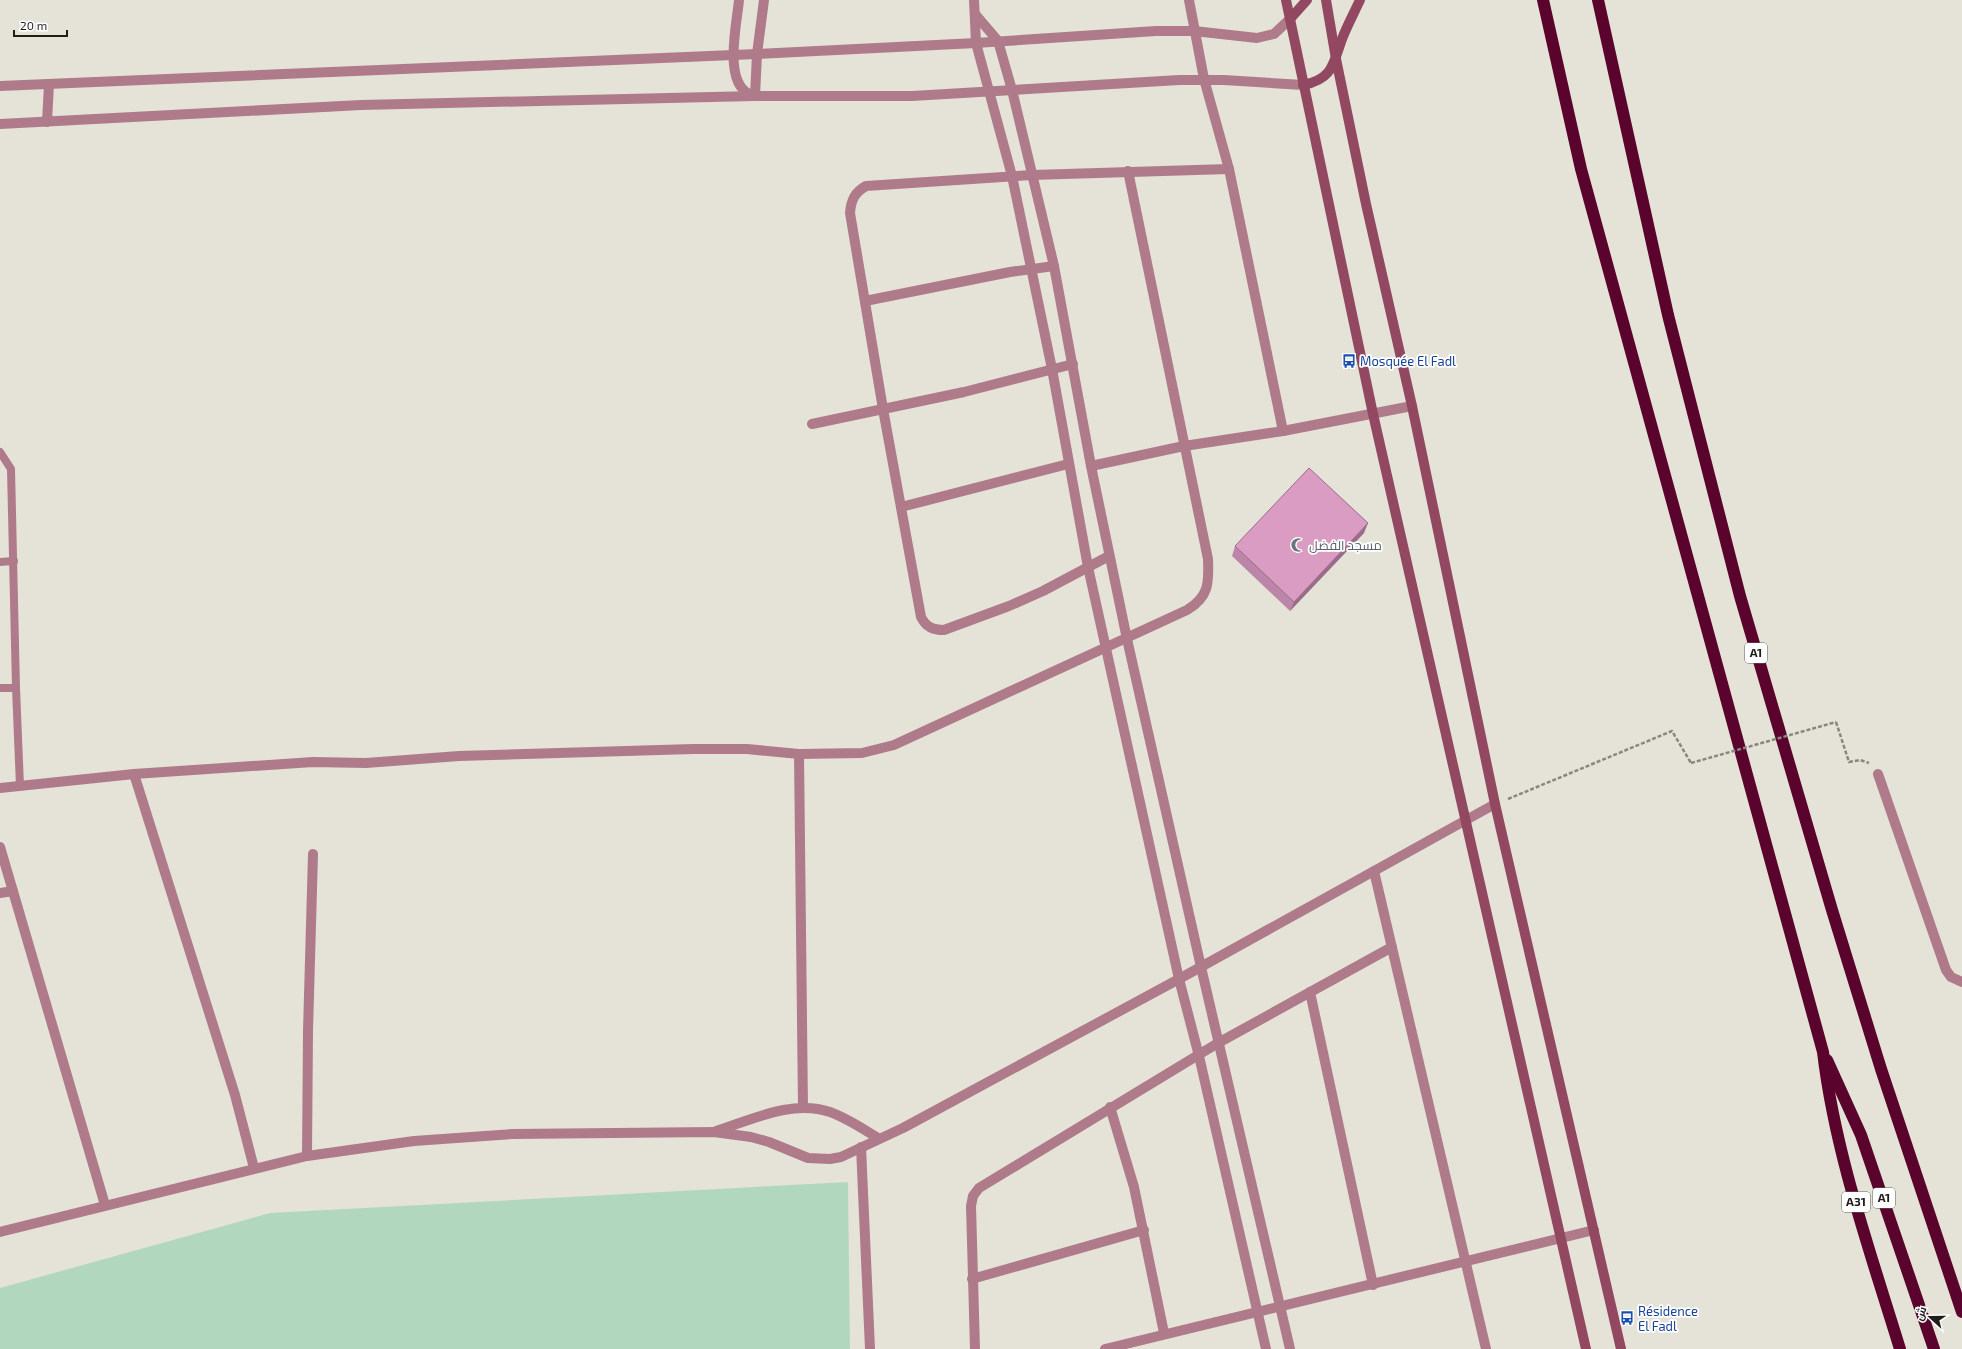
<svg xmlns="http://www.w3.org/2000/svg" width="1962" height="1349" font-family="'Exo 2',Cairo,sans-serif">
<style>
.grass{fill:#b1d8bf}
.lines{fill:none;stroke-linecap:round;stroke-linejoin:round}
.path{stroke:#89877f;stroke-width:2.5;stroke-dasharray:4 2;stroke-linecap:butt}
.lane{stroke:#af7b8a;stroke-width:8}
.street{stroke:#af7b8a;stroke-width:10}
.secondary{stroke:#924860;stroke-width:10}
.highway{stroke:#5a032c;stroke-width:12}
.path-bridge{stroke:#89877f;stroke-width:2.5;stroke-dasharray:4 2;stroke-linecap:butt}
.wall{fill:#bc86a9}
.shaded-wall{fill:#996d89}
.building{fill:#db9cc4;stroke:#996d89}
.labels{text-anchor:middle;stroke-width:3.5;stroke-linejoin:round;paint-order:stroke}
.shield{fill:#fff;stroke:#62625f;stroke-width:1}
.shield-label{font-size:12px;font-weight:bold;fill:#1f1e1a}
.transit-label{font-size:13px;fill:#164399;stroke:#fff;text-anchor:start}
.worship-label{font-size:13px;fill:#5b616d;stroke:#fff;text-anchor:start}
</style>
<rect width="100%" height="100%" fill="#e5e3d7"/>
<path class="grass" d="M848,1182L850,1349H0V1288L270,1213Z"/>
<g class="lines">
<g class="path">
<path d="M1836,722L1849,762L1860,760L1869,763"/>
<path d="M1508,799L1672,731L1691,763"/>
</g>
<g class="lane">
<path d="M0,452L11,469L16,688"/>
<path d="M0,562L14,561"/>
<path d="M0,688H16L20,786"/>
</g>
<g class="street">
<path d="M739,0C737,24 721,89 755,96L757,54L764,0"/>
<path d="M974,0L976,43L1012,176L1052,369L1088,567L1179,979L1199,1056L1266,1349"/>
<path d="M1189,0L1204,79L1229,169L1283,431"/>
<path d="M975,14L998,41L1012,90L1054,266L1091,466L1127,639L1201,967L1290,1349"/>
<path d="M0,86L757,54L976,43L1156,31H1194L1257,38L1274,34L1290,19"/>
<path d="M47,122L49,84"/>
<path d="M0,124L361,105L755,96H912L1179,80H1224L1303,85"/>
<path d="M865,301L1010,272L1054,266"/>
<path d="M812,424L964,392L1073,364"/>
<path d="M1091,466L1184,446L1283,431L1412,406"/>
<path d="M901,507L1068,464"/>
<path d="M1109,556L1043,591L1009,606L944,630C933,630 926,627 921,617L883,409L850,213C851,200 855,192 866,186L1032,175L1229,169"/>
<path d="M799,754L803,1108"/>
<path d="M134,774L235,1095L254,1168"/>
<path d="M1878,774L1946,970L1951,977L1962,982"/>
<path d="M0,788L134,774L313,762L366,763L459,756L693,749H747L799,754L862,753L894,745L1187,610C1209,597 1209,583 1208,559L1128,171"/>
<path d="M0,847L105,1205"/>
<path d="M1374,871L1486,1349"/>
<path d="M0,893L13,891"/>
<path d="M1310,992L1373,1285"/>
<path d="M1110,1107L1134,1187L1164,1333"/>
<path d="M716,1131C751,1120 793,1099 830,1112C847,1118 863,1129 878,1138"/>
<path d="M861,1147L870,1349"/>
<path d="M307,1156L308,1031L313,854"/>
<path d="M0,1232L307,1156L414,1141L512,1134L714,1132L751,1137L769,1142L808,1158L830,1159L841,1157L903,1128L1179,979L1495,804"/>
<path d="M972,1279L1144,1230"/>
<path d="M975,1349L971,1206L973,1196L979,1188L1218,1043L1392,947"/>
<path d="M1105,1349L1594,1230"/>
</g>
<g class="secondary">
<path d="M1286,0L1373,414L1586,1349"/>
<path d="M1326,0L1336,59L1366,204L1412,406L1495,804L1621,1349"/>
<path d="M1290,19L1307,0"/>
<path d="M1303,85C1333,79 1333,64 1342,39C1347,26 1354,13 1360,0"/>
</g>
<g class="highway">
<path d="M1543,0L1581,169L1823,1052C1835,1153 1870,1251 1900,1349"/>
<path d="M1598,0L1668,315L1740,596L1832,910L1881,1069L1962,1312"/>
<path d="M1827,1060L1861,1135L1934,1349"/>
</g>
<path class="path-bridge" d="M1691,763L1836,722"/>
</g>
<path class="wall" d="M1364,533L1290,611L1232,556L1235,546Z"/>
<path class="shaded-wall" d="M1368,523L1364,533L1290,611L1294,602Z"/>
<path class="building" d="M1309,468L1368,523L1294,602L1235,546Z"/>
<defs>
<symbol id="bus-bare" viewBox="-9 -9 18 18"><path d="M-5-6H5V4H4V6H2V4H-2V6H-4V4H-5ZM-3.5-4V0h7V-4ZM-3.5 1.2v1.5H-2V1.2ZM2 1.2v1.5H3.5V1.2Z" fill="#1a4fb4" stroke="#fff" stroke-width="2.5" paint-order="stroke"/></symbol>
<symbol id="mosque-bare" viewBox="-9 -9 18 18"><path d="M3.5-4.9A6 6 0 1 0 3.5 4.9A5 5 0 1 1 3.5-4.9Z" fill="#6b7280" stroke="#fff" stroke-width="2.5" paint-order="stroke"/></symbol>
</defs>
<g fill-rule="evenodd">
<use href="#bus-bare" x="1339" y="351" width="20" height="20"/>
<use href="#mosque-bare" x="1288" y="535" width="20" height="20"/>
<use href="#bus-bare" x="1617" y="1308" width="20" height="20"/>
</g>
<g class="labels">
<g class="shield">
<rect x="1745" y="643" width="22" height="20" rx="3"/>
<rect x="1873" y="1188" width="22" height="20" rx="3"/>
<rect x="1842" y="1192" width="28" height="20" rx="3"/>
</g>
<g class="shield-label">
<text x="1756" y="657">A1</text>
<text x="1884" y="1202">A1</text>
<text x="1856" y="1206">A31</text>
</g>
<g class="transit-label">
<text x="1360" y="366">Mosquée El Fadl</text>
<text x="1638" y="1316">Résidence<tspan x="1638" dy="15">El Fadl</tspan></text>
</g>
<g class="worship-label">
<text x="1309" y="550">مسجد الفضل</text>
</g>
</g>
<g transform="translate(1930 1317) rotate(291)" stroke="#ffffff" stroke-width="3" paint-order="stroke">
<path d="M0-3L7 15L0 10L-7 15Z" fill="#1f1e1a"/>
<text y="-6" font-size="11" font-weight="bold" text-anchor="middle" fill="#1f1e1a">ش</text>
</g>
<path d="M14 30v6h53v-6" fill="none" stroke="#1f1e1a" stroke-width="2"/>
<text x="20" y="30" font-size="12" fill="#1f1e1a" stroke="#ffffff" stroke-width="3" paint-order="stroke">20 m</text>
</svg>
